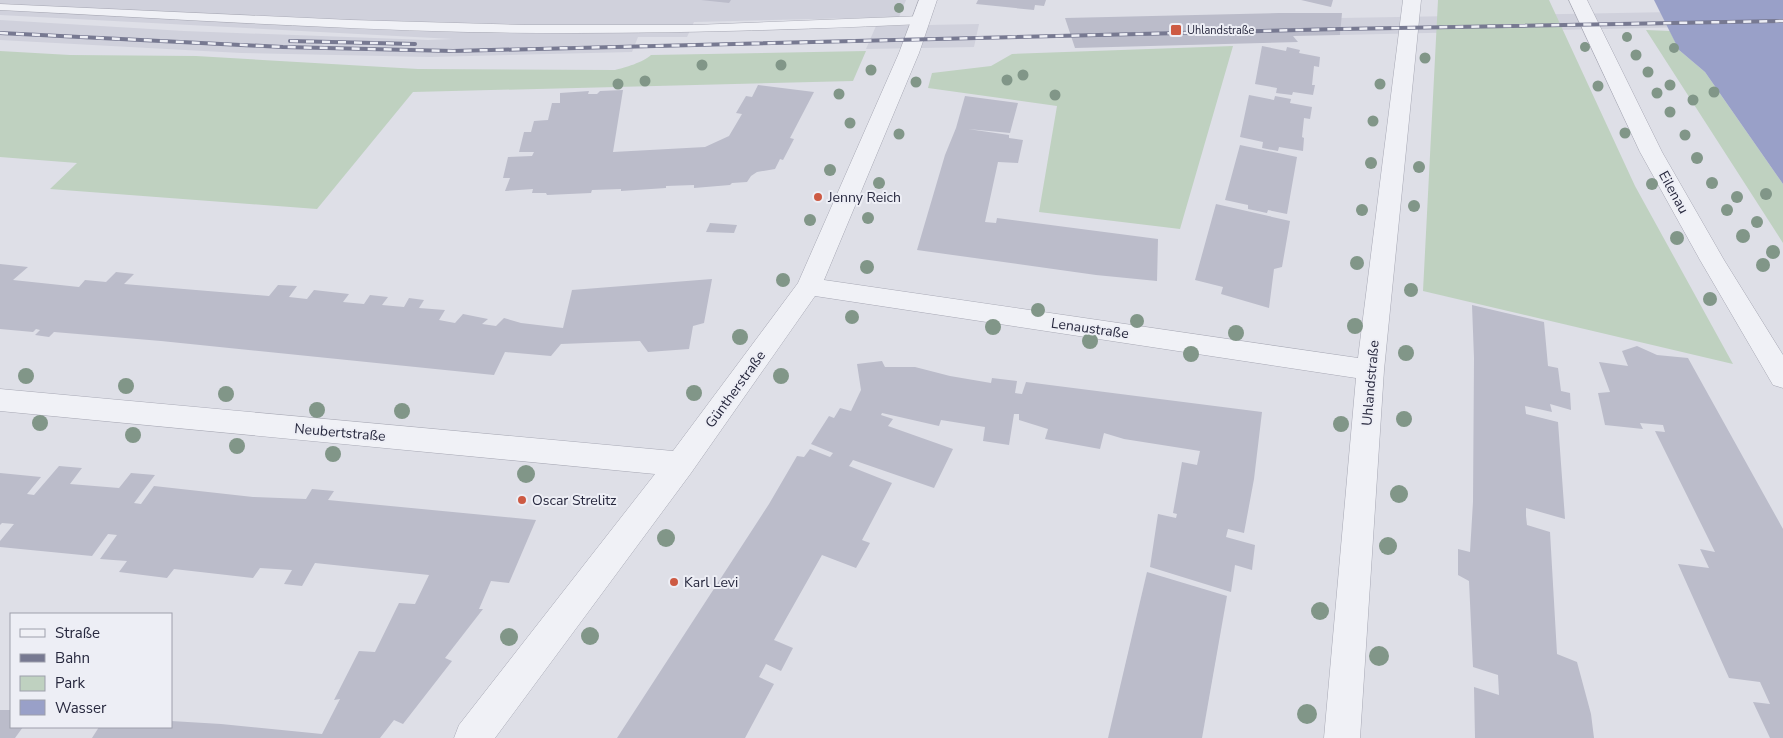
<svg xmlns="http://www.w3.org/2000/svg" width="1783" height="738" font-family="'Nunito Sans',sans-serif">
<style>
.built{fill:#d0d1dc}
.green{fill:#bfd1c0}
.water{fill:#99a0c8}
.building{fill:#bbbcca}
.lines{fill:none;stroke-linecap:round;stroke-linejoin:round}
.service-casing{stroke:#a7a8b4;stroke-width:1}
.minor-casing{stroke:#a7a8b4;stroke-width:1}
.tertiary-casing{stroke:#a7a8b4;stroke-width:1}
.service{fill:#f0f1f6;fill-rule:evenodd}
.minor{fill:#f0f1f6;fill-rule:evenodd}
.tertiary{fill:#f0f1f6;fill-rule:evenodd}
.rail-casing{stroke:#777991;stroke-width:4}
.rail{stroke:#edeef5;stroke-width:2.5;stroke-dasharray:8;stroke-linecap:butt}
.tree{fill:#819688}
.poi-dot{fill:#cd5a43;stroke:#edeef5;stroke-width:2}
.labels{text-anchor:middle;stroke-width:4;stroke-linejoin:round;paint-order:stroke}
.far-poi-label{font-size:11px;fill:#27283e;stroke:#edeef5;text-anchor:start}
.street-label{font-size:14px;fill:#27283e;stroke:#edeef5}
.poi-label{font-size:14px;fill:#27283e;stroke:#edeef5;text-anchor:start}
</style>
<rect width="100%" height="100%" fill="#dedfe7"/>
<g class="built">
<path d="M0,0H906L899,17L694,22L687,37H638L632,52L430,57L241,53L0,40V20L184,31L428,40L453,39L0,15Z"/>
<path d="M1783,10V25L1340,35L1341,18Z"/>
<path d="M979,24L974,47L866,49L876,26Z"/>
</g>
<g class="green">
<path d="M1438,0H1549L1635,186L1733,364L1423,291Z"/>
<path d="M1646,30L1670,31L1679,50L1705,72L1783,184V243Z"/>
<path d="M1233,46L1180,229L1039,212L1057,106L928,88L932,73L991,66L1012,54Z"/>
<path d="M0,51L70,55L196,56L418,69L615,70C624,68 644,62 651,55L866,51L853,81L413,92L317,209L50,189L77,163L0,157Z"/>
</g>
<path class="water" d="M1654,0H1783V184L1705,72L1679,50Z"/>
<g class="building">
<path d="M701,0H731L729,3Z"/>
<path d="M978,0H1046L1044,6L1035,5L1034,10L976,4Z"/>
<path d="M1301,0H1333L1331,7Z"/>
<path d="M1279,13H1342L1340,35L1293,36L1298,42L1075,48L1065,18Z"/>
<path d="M1262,46L1286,51L1287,47L1300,50L1299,53L1320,57L1319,67L1314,66L1312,85H1315L1313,95L1293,92L1292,95L1276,93L1277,88L1255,84Z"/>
<path d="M758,85L814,92L790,138L794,139L783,160L780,159L775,169L757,172L751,176L747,182L732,183L730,185L694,188V185L666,186V188L621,191V189L592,190L591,193L547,195L546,193H532L533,189L505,191L510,178H503L508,157L532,156L534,152H519L524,132H531L534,121L548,120L552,103H560V93L589,91L588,94H597L600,91L623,90L613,152L705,147L729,136L742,114L736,113L746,96L752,97Z"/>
<path d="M1249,95L1274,100L1275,96L1291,99L1290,103L1312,107L1310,119L1304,118L1302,137L1304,138L1303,151L1279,147L1278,151L1262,148L1263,142L1240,137Z"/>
<path d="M965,96L1018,103L1010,133L968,129L1009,135V138L1023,140L1018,163L998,162L985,222L996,223L997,218L1158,239L1157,281L1096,275L917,250L945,155L956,128Z"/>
<path d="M1240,145L1297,157L1287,214L1268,210L1267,213L1248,209V205L1225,200Z"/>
<path d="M1216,204L1290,221L1282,267L1274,269L1269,308L1221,294L1223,287L1195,280Z"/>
<path d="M710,223L737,225L734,233L706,232Z"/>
<path d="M0,264L28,267L13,280L79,287L85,280L106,282L116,272L134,274L124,284L269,296L278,285L297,286L289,297L307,299L314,290L349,294L343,302L364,304L370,295L388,297L382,305L404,307L409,298L424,300L419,308L445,310L439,320L455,323L463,314L488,319L482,324L496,326L504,318L521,323L563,328L572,290L712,279L704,323L693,326L689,349L648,352L640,341L561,344L551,356L505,352L494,375L161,341L54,332L49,337L35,335L40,330L36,329L33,332L0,329Z"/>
<path d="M1472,305L1544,322L1548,366L1558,368L1561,391L1570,393L1571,410L1550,404L1552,412L1525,406L1526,414L1558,422L1565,519L1526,508V516L1527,525L1550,532L1557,654L1577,662L1591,714L1594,738H1475L1474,687L1499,695L1498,675L1473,667L1469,581L1458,575V549L1470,552L1473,502L1474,358Z"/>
<path d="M1637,346L1657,355L1688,358L1783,529V738H1770L1753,702L1770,704L1760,682L1729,678L1678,564L1709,568L1700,549L1715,552L1655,431L1665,432L1663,425L1640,423L1643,429L1605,425L1598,393L1610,392L1599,362L1628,366L1622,351Z"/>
<path d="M882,361L885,367H915L950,376L991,383L992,378L1017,381L1015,393L1022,394L1026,382L1262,412L1254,479L1244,533L1228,529L1226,537L1255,545L1252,570L1235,565L1231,592L1150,567L1158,514L1176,518L1177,514L1173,513L1182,462L1197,465L1200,451L1124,439L1104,433L1100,449L1045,439L1048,429L1019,420V414H1014L1009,445L983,441L985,427L941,420L939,426L882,413L881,415L893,419L888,426L953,449L934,488L853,460L849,466L892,483L862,540L870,543L856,568L822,555L774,640L793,648L781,671L766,664L759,677L774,684L745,738H617L769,504L797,456L804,457L810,449L830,457L833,453L811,444L829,416L834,418L840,408L851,411L861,390L857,364Z"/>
<path d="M59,466L82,468L70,484L119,488L131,473L155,475L134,503L141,504L154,486L253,497L306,499L312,489L334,491L328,500L536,520L509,583L491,581L479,609H483L445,658L452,661L403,724L394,720L380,738H92L99,727H171V721L221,724L322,734L340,699L334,700L359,651L375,652L399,603L415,604L429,575L315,563L302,586L284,584L292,570L260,568L253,578L174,569L167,578L119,572L127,561L100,559L117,535L108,534L92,556L0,547V541L14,524L2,523L0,525V473L41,477L27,494L34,495Z"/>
<path d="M1147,572L1227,596L1202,738H1108Z"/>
<path d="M0,710H11V727H23L15,738H0Z"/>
</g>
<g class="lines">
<defs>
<path id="service" d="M0,4L351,20L525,25H695L922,16L928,20L922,24C771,31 619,35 468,32C312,28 156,18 0,10Z"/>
<path id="minor" d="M919,0H937L919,53L824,280L1358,358L1403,0H1421L1384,370L1360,738H1324L1356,378L815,296L691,473L495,738H454L459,725L655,474L0,411V389L673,451L798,283L899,53Z"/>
<path id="tertiary" d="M1569,0H1587L1662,152L1724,260L1783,355V388L1773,385L1700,260L1640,152Z"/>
</defs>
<use href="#service" class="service-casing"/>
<use href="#minor" class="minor-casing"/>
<use href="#tertiary" class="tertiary-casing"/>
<use href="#service" class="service"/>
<use href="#minor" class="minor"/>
<use href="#tertiary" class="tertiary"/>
<defs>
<g id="rail">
<path d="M0,33L283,47L453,51L1340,29L1783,21"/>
<path d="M290,41L415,44"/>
</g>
</defs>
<use href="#rail" class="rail-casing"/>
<use href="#rail" class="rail"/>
</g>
<g class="tree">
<circle cx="899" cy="8" r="5"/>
<circle cx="1627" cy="37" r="5"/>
<circle cx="1585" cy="47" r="5"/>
<circle cx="1674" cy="48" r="5"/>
<circle cx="1636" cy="55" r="5.5"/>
<circle cx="1425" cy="58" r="5.5"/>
<circle cx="702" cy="65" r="5.5"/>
<circle cx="781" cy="65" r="5.5"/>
<circle cx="871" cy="70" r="5.5"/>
<circle cx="1648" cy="72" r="5.5"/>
<circle cx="1023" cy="75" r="5.5"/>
<circle cx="1007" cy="80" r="5.5"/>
<circle cx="645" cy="81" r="5.5"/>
<circle cx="916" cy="82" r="5.5"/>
<circle cx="618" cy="84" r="5.5"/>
<circle cx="1380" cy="84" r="5.5"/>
<circle cx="1670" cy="85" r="5.5"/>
<circle cx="1598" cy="86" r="5.5"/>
<circle cx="1714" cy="92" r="5.5"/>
<circle cx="1657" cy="93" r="5.5"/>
<circle cx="839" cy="94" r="5.5"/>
<circle cx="1055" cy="95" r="5.5"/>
<circle cx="1693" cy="100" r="5.5"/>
<circle cx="1670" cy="112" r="5.5"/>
<circle cx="1373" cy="121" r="5.5"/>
<circle cx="850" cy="123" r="5.5"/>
<circle cx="1625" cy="133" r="5.5"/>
<circle cx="899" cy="134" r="5.5"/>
<circle cx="1685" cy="135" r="5.5"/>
<circle cx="1697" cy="158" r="6"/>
<circle cx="1371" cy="163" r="6"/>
<circle cx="1419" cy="167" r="6"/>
<circle cx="830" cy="170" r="6"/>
<circle cx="879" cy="183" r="6"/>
<circle cx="1712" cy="183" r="6"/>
<circle cx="1652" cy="184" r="6"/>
<circle cx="1766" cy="194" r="6"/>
<circle cx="1737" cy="197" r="6"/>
<circle cx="1414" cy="206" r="6"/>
<circle cx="1362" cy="210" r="6"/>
<circle cx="1727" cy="210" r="6"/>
<circle cx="868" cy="218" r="6"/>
<circle cx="810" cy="220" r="6"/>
<circle cx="1757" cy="222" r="6"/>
<circle cx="1743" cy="236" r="7"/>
<circle cx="1677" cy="238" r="7"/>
<circle cx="1773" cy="252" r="7"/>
<circle cx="1357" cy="263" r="7"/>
<circle cx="1763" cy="265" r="7"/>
<circle cx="867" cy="267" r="7"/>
<circle cx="783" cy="280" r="7"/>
<circle cx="1411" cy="290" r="7"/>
<circle cx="1710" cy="299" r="7"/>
<circle cx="1038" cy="310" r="7"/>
<circle cx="852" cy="317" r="7"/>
<circle cx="1137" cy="321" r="7"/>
<circle cx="1355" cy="326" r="8"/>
<circle cx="993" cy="327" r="8"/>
<circle cx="1236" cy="333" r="8"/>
<circle cx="740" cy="337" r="8"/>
<circle cx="1090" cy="341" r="8"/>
<circle cx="1406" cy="353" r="8"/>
<circle cx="1191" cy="354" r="8"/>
<circle cx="26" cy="376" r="8"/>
<circle cx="781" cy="376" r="8"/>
<circle cx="126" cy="386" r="8"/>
<circle cx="694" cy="393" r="8"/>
<circle cx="226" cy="394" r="8"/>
<circle cx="317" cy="410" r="8"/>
<circle cx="402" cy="411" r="8"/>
<circle cx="1404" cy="419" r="8"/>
<circle cx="40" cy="423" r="8"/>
<circle cx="1341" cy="424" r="8"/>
<circle cx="133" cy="435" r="8"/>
<circle cx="237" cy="446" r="8"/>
<circle cx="333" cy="454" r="8"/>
<circle cx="526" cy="474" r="9"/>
<circle cx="1399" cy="494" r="9"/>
<circle cx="666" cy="538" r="9"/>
<circle cx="1388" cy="546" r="9"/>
<circle cx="1320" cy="611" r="9"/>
<circle cx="590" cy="636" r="9"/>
<circle cx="509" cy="637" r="9"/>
<circle cx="1379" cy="656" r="10"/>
<circle cx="1307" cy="714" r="10"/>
</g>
<g class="poi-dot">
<rect x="1170" y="24" width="12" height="12" rx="2.5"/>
<circle cx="818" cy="197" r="5"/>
<circle cx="522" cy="500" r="5"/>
<circle cx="674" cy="582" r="5"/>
</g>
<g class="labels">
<g class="far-poi-label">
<text x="1187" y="34">Uhlandstraße</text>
</g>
<g class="street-label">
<text transform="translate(1674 192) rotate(61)" y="5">Eilenau</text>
<text transform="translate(1090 328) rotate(8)" y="5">Lenaustraße</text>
<text transform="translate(1370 383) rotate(-85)" y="5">Uhlandstraße</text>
<text transform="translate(735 389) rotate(-54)" y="5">Güntherstraße</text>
<text transform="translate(340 432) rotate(5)" y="5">Neubertstraße</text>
</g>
<g class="poi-label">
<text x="828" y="202">Jenny Reich</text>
<text x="532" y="505">Oscar Strelitz</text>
<text x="684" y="587">Karl Levi</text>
</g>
</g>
<rect x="10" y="613" width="162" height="115" fill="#edeef5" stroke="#9e9fac"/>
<rect x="20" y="629" width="25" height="8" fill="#f0f1f6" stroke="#9e9fac"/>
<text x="55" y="638" font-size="15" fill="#27283e">Straße</text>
<rect x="20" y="654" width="25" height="8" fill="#777991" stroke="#9e9fac"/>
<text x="55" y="663" font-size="15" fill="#27283e">Bahn</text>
<rect x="20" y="676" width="25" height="15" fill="#bfd1c0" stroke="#9e9fac"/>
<text x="55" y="688" font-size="15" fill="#27283e">Park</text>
<rect x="20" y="700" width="25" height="15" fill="#99a0c8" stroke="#9e9fac"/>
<text x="55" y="713" font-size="15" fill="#27283e">Wasser</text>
</svg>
